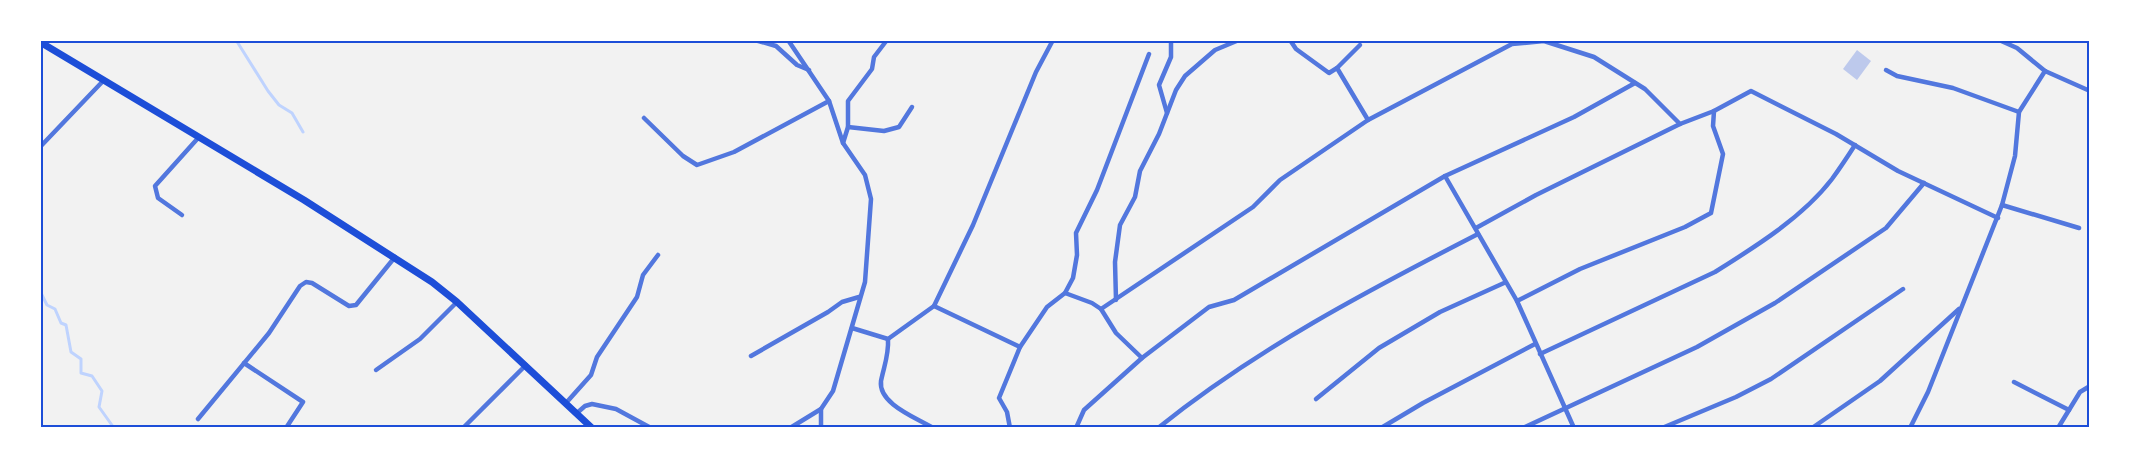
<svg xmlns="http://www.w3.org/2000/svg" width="2130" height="468" font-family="'Fira Sans',sans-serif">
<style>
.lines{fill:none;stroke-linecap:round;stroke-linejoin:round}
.stream{stroke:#bfd3fe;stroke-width:3}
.building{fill:#bdc9ec}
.minor{stroke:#5277de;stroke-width:4.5}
.secondary{stroke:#1d4ed8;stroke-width:7}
.neatline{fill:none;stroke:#1d4ed8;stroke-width:2}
</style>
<rect width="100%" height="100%" fill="#f2f2f2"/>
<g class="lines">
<g class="stream">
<path d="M236,40L268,91L279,105L292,113L303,132"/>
<path d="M40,291L47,305L55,309L61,323L66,325L71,352L81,359V373L92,376L102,391L99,407L114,428"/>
</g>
</g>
<path class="building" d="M1857,50L1871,61L1857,80L1843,69Z"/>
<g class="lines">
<g class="minor">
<path d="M755,40L776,46L797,65L809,70"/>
<path d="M788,40L829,101L843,143L865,175L871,199L865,282L833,391L821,409L790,428"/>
<path d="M1290,40L1296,49L1329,73L1337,68L1368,120"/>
<path d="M1999,40L2017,48L2045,71L2090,91"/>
<path d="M1337,68L1360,45"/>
<path d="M1886,70L1897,76L1953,88L2019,112"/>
<path d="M1167,113L1159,85L1171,57V40"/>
<path d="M644,118L683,156L697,165L734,152L829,101"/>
<path d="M848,127L884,131L899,127L912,107"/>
<path d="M843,143L848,127V101L872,69L874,57L887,40"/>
<path d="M40,147L104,80"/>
<path d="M1445,176L1517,301L1574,428"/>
<path d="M2002,205L2079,228"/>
<path d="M182,215L158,198L155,186L199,137"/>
<path d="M1476,228L1536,195L1680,124"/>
<path d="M1065,293L1092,303L1101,309"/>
<path d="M1116,300L1115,262L1120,225L1135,197L1140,171L1159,134L1176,90L1185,76L1215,50L1239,40"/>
<path d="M1517,301L1580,269L1685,227L1711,213L1723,154L1713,126L1714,111"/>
<path d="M934,306L1020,347L999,398L1007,412L1010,428"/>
<path d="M852,328L888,339L934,306L973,225L1036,72L1053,40"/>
<path d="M888,339C889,355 884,366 881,381C878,404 917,418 933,428"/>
<path d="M1020,347L1047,307L1065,293L1073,278L1077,255L1076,233L1097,190L1149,54"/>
<path d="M1540,354L1715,272C1755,247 1803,217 1832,179C1840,168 1848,156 1855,145"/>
<path d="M751,356L828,312L842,302L859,297"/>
<path d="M1142,358L1116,333L1101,309L1253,207L1280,180L1368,120L1512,44L1544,41L1594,57L1645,89L1680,124L1714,111L1751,91L1836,134L1898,171L1998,218"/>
<path d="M244,363L303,402L286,428"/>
<path d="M376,370L420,339L457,302"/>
<path d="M2014,382L2069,410"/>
<path d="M1316,399L1379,348L1440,312L1504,283"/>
<path d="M566,403L591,375L597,357L637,297L643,275L658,255"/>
<path d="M821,409V428"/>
<path d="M577,413L585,406L592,404L616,409L651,428"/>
<path d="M198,419L269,333L300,286L306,282L312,283L349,306L356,305L395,257"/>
<path d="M463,428L526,365"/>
<path d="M1076,428L1084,410L1142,358L1209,307L1234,300L1445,176L1574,117L1635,83"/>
<path d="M1158,428C1256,349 1367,291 1478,234"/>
<path d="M1381,428L1423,403L1535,344"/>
<path d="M1523,428L1697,347L1775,303L1886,228L1924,183"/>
<path d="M1662,428L1736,397L1771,379L1903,289"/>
<path d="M1812,428L1880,381L1959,309"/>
<path d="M1910,428L1928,392L2002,205L2015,156L2019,112L2045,71"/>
<path d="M2058,428L2080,392L2090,386"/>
</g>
<path class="secondary" d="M40,42L304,200L432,282L457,302L592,428"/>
</g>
<rect width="2130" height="468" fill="none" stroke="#ffffff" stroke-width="84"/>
<rect x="42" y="42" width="2046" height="384" class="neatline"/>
</svg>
